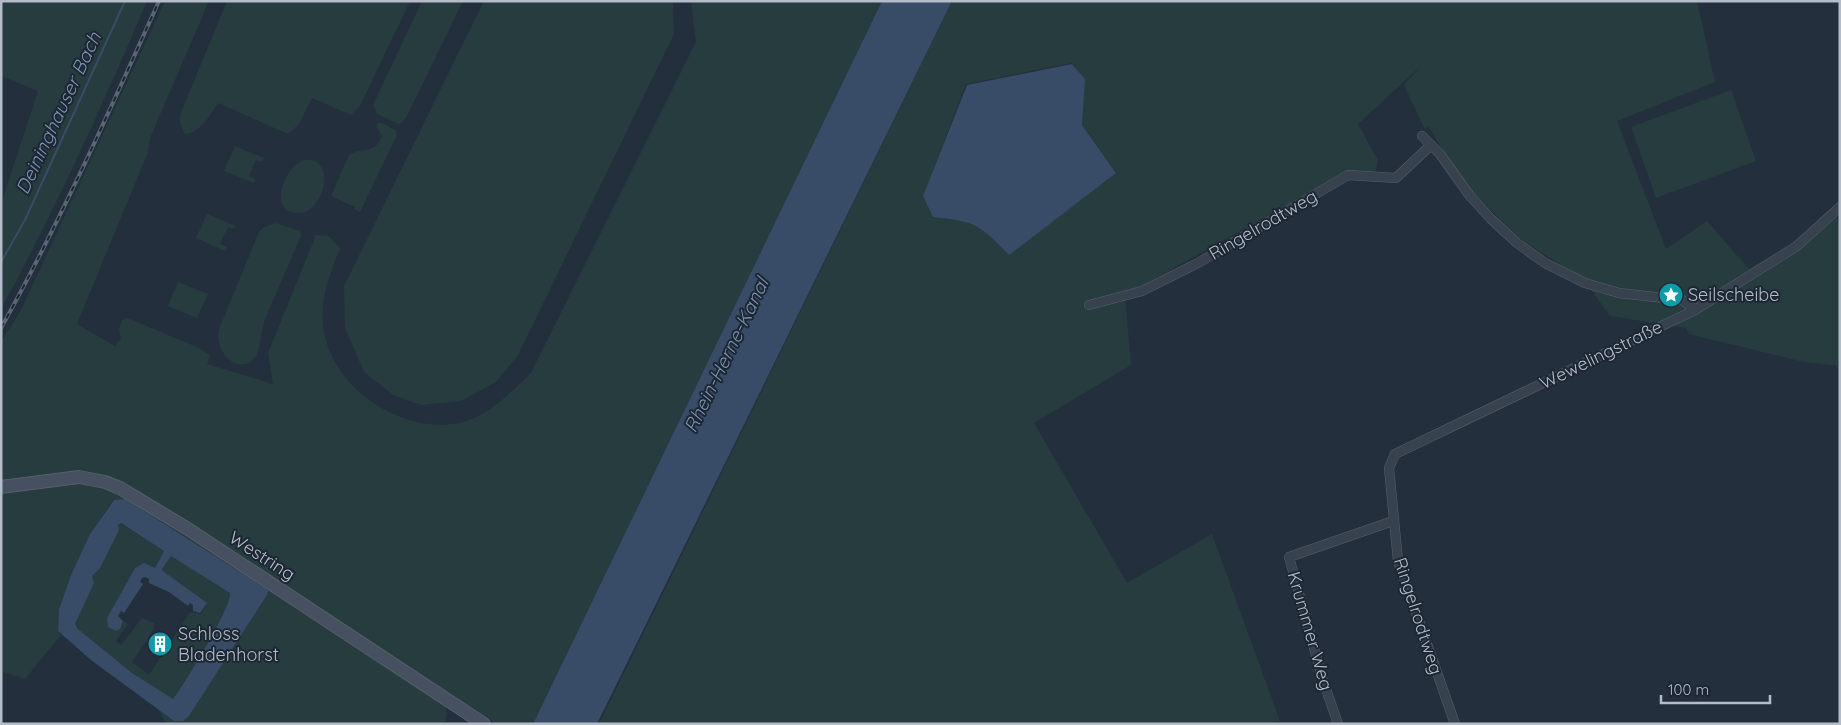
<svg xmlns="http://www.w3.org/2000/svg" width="1841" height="725" font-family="Quicksand,sans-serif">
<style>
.green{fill:#263c3f;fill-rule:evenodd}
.water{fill:#394c67;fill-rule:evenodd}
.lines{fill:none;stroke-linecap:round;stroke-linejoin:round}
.stream{stroke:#394c67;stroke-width:2}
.minor-casing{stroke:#565f6c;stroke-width:10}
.secondary-casing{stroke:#565f6c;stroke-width:14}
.minor{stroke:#38414e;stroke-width:9}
.secondary{stroke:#465061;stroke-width:12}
.rail-casing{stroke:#5a6575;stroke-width:4}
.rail{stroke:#1d2633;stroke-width:2;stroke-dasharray:5.5;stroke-linecap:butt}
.labels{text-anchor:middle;stroke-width:4;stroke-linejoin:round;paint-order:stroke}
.street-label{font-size:18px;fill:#b4bcc9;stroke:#1d2633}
.poi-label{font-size:18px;fill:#b4bcc9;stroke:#1d2633;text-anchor:start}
.water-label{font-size:19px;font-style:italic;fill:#7c92b1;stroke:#1d2633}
</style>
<rect width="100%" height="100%" fill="#242f3e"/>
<g class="green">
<path d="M1,1H147C102,106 56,209 1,309V204L38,91L1,76Z"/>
<path d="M165,1H209L150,138L148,152L77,324L115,346L121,339L119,329L122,320L128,318L199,348L210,355L207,364L273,384L268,353L316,235L329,236L340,248C331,272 320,297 323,325C329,387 403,437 463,422C490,415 511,392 531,373L696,42L691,1H882L533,724H497L126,484L105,478L1,483V342L20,312Z"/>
<path d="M227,1H410L360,106L351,115L312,98L299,124L288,134L218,103C212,113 198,135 185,134L180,123V115Z"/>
<path d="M422,1H463L406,118L399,124L377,114L373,105Z"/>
<path d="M484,1H673L674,34L518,355L496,382L461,401L421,405L393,395L364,372L345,328L344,286Z"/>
<path d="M952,1H1697L1715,82L1617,121L1666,249L1707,221L1749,269L1787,247L1828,214L1840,219V366L1804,362L1689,334L1686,328L1610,316L1584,280L1521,239L1478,198L1454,168L1428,126L1425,130L1404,85L1421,66L1358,124L1378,160L1375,174L1345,173L1125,295L1131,365L1034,423L1127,583L1212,534L1280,721L1270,724H599ZM1072,63L1084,79L1082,125L1116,172L983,228L963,221L934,217L923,197L966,84Z"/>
<path d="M1731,90L1756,161L1656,198L1631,127Z"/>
<path d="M382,123L395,130L397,135L360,212L354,209L355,207L331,196L349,155C362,146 374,156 382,136L376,126L378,123Z"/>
<path d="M235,146L264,158L262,162L256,160L249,176L255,179L254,183L224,171Z"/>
<path d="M305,160C338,157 324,213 299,213C267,214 283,166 305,160Z"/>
<path d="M207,214L236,226L234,229L228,227L220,244L227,247L225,251L196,238Z"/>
<path d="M275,223L300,231L301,236L265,319L257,355L251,362C231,372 214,347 219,329L259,232L264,227Z"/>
<path d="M178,282L208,294L197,318L168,306Z"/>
<path d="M73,481L104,486L141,505L445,705L447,714L445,724H166L159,710L174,721L189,716L267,595L125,499L113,500L90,534L71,575L59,609L58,631L61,635L25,679L1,671V491Z"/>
<path d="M120,523L164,551L155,568H135L107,618L122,625L123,621L128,624L116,641L121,645L142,618L154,623V629L132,662L149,675L190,612L201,614L207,603L163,571L162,569L169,557L173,556L230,593C232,606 184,685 173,699L132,673L78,629L75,624L92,576Z"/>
</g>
<g class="water">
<path d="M882,1H952L597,724H533Z"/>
<path d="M1072,64L1085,79L1082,125L1116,173L1009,255C979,224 977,222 933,217L923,196L967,85Z"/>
<path d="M125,499L268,590L267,595L189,716L183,721H174L159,710L91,660L58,631L59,609L71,575L90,534L114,500ZM121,523L164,551L155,568L144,563L135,568L107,618L108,627L116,631L120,629L123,621L118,616L121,611L124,613L143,584L140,582L142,578L145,577L149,579V583L169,592L188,606L190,603L193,605V611L200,613L207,603L163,571L162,569L171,556L230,593C232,606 184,685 173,699L132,673L78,629L75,624L94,583L92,576L100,568L119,530L118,525Z"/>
</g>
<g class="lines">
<path class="stream" d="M1,262L25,220L125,1"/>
<defs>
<g id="minor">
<path d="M1422,136L1440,154L1470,196L1491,219L1517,243L1545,263L1585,283L1619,293L1682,300L1695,310"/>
<path d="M1089,305L1142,291L1198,263L1348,175L1396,178L1430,146"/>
<path d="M1338,724L1322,677L1289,557L1393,521"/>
<path d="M1455,724L1398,561L1389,468L1395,454L1695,310L1797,246L1840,207"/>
</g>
<path id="secondary" d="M1,487L79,477L105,482L120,488L188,529L484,724"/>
</defs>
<use href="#minor" class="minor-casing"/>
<use href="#secondary" class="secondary-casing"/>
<use href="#minor" class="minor"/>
<use href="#secondary" class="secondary"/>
<defs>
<path id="rail" d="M1,328C60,222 109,112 159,1"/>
</defs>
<use href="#rail" class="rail-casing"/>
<use href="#rail" class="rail"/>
</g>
<defs>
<symbol id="sight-disc" viewBox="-11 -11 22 22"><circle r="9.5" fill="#0f9aa8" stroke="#1d2633"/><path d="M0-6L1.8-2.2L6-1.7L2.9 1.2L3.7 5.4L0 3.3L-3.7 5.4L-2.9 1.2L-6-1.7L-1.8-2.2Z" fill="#fff"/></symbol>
<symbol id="building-disc" viewBox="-11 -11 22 22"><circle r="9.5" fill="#0f9aa8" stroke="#1d2633"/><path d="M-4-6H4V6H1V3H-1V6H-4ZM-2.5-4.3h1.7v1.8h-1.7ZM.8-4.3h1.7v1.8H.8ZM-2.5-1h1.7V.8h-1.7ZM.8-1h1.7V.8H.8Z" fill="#fff"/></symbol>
</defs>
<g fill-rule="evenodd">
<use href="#sight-disc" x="1657" y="281" width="28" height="28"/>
<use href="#building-disc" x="146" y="630" width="28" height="28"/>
</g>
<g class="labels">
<g class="street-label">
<text transform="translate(1263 225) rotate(-30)" y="6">Ringelrodtweg</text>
<text transform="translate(1601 355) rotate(-26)" y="6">Wewelingstraße</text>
<text transform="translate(262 556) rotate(33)" y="6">Westring</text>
<text transform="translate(1418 616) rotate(72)" y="6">Ringelrodtweg</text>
<text transform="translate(1310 631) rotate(74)" y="6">Krummer Weg</text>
</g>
<g class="poi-label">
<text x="1688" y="301">Seilscheibe</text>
<text x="178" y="640">Schloss<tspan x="178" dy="21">Bladenhorst</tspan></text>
</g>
<g class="water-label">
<text transform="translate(58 113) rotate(-65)" y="7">Deininghauser Bach</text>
<text transform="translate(726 355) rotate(-64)" y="7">Rhein-Herne-Kanal</text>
</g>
</g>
<rect width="1841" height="725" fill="none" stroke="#b4bcc9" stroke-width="5"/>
<path d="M1661 695v8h109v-8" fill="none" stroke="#b4bcc9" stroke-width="2.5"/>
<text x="1668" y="695" font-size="15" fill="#b4bcc9" stroke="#1d2633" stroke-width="4" paint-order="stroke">100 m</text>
</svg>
